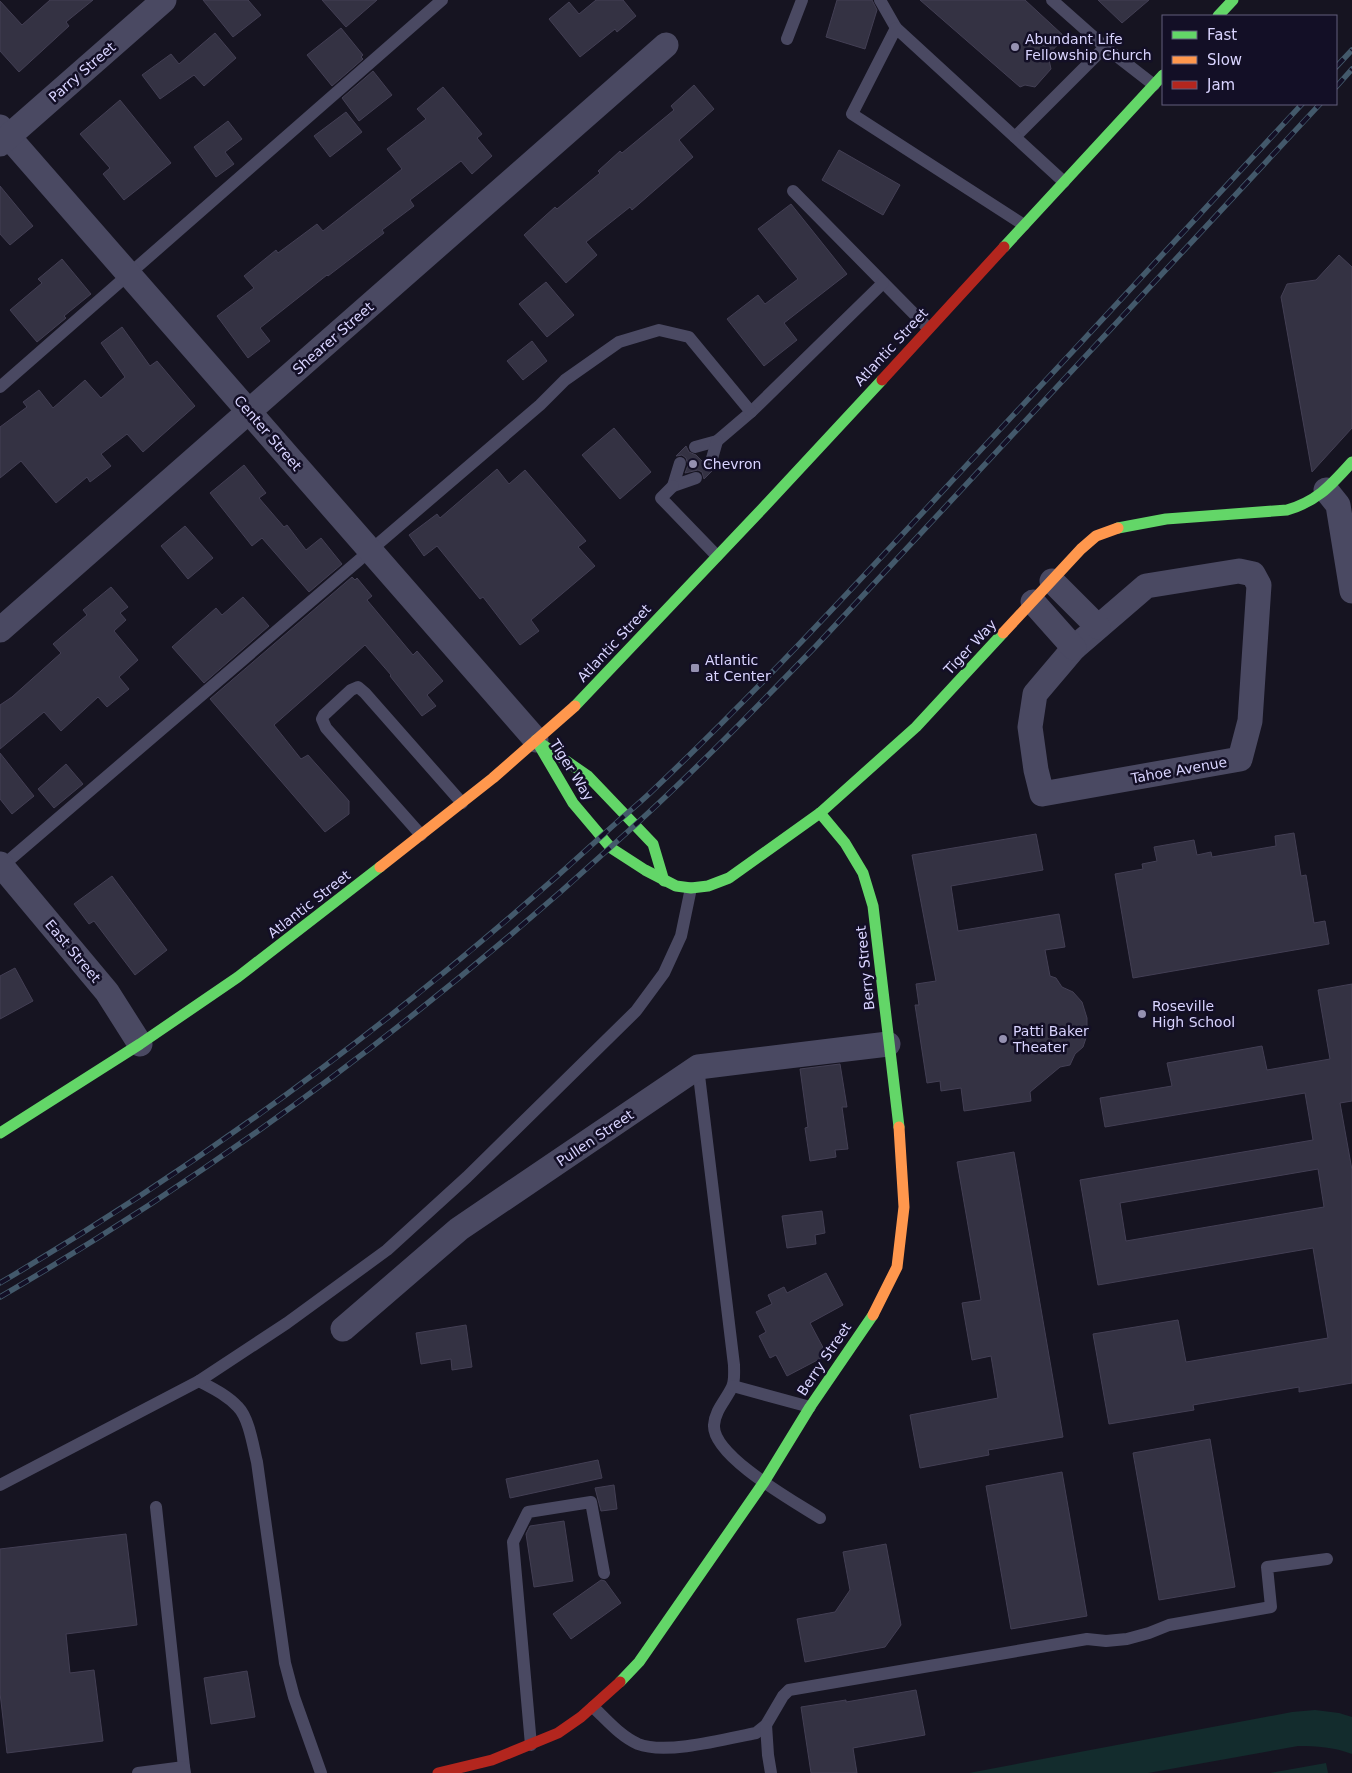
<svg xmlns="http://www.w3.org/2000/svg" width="1352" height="1773" font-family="'DejaVu Sans',sans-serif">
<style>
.green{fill:#132c2d}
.building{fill:#343243;stroke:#433f54;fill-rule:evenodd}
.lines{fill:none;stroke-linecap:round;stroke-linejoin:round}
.lane{stroke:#4a4962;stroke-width:12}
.street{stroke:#4a4962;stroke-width:25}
.fast{stroke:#63d668;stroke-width:11}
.slow{stroke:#ff974d;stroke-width:11}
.jam{stroke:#b3261e;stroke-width:11}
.rail-casing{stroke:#43596b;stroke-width:5.5}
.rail{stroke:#130f26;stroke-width:4;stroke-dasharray:11;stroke-linecap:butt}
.poi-dot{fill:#9591b1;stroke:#130f26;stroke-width:2}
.labels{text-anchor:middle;stroke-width:5;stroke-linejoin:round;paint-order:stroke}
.poi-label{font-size:14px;fill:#d9d4ff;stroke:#130f26;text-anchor:start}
.street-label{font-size:14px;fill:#d9d4ff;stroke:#130f26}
</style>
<rect width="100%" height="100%" fill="#161421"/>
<g class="green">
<path d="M1315,1710L1339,1713L1352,1717V1754C1334,1747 1317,1746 1298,1746L1148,1773H969L1292,1712Z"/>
<path d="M1326,1763L1328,1773H1270Z"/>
</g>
<g class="building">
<path d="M50,0H93L66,22L69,26L19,72L0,51V1L22,25Z"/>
<path d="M203,0H248L261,15L233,37Z"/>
<path d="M322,0H377L346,27Z"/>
<path d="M596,0H623L636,16L617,32L615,29L580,57L549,19L569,2L579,14Z"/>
<path d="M837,0H872L877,10L865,49L826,37Z"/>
<path d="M920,0H1025L1065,37L1048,55L1051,69L1035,87L1025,85L1020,87Z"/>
<path d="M1098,0H1149L1122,23Z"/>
<path d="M341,28L363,55L361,57L363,59L332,86L307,55Z"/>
<path d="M215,33L236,58L204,86L194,75L160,99L142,75L171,54L179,64Z"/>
<path d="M373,71L392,95L359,121L342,98Z"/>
<path d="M694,85L714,109L679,140L693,157L632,210L630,207L586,242L597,255L566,283L524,235L555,207L557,209L600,173L598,171L620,151L622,153L674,110L671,106Z"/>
<path d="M443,87L482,134L477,138L492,156L472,174L461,161L410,200L414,206L382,230L384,233L328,276L327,275L260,328L270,341L248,358L217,316L254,288L244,276L276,250L278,253L317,224L323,231L402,169L387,149L426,119L417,109Z"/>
<path d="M120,100L171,163L124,200L103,174L110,168L80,134Z"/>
<path d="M346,112L362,132L330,157L314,136Z"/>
<path d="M228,121L242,139L225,152L234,164L216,177L194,147Z"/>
<path d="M839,150L900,185L883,215L822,180Z"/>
<path d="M0,186L33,226L10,245L0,234Z"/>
<path d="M791,204L847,274L784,323L797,340L764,366L727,319L758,295L765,304L798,279L758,229Z"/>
<path d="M1339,255L1352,267V428L1312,472L1281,297L1287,284L1316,280Z"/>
<path d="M62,259L91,294L64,316L66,318L37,342L10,310L42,283L38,279Z"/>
<path d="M546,282L574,315L547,337L519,304Z"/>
<path d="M122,327L150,366L157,361L195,406L143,452L127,434L101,454L111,466L90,482L87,477L56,503L21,461L0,478V427L27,407L23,402L39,390L53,408L85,380L101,398L125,377L101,343Z"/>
<path d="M532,341L547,361L523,380L507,361Z"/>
<path d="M614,428L651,472L620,499L582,455Z"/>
<path d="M686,446L689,452L696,455L703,462L706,468L712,471L704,479L702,472L698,470L685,473L688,465L686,458L682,455L676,456Z"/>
<path d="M244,465L266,493L259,498L284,527L287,525L306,550L321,538L342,564L309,592L262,538L252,546L210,493Z"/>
<path d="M497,469L509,484L525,470L586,541L578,547L595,566L531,620L539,631L520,645L483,597L480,599L437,546L424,556L409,535L437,514L440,518Z"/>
<path d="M185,526L213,558L188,579L161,546Z"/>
<path d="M352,577L355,580L357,578L372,596L367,600L413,655L417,651L443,681L427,695L436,706L422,716L390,676L391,675L365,645L274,725L301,759L308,755L349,801V814L325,832L210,699Z"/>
<path d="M111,587L128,607L120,613L126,620L114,631L138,660L119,677L129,689L107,707L98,697L61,731L44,712L0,749V705L12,697L61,653L53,644L87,615L83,610Z"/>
<path d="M243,597L269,626L204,683L172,647L216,608L222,615Z"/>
<path d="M0,753L34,796L12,814L0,799Z"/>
<path d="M66,764L83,784L54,808L38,789Z"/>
<path d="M1294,833L1301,876L1306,875L1314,923L1325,921L1329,944L1133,978L1115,874L1143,869L1142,864L1157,861L1154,847L1194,840L1197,855L1211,852L1212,857L1276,846L1275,836Z"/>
<path d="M1036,834L1043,870L951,886L958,931L1059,914L1065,947L1045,950L1050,976L1056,978L1062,987L1073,992L1082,1002L1087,1018V1035L1083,1047L1075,1054L1070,1065L1060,1067L1030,1092L1031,1101L964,1111L961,1088L941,1091L940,1081L927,1083L915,1005H919L916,984L936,981L912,855Z"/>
<path d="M112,876L167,950L135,975L94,921L89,924L74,904Z"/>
<path d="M15,968L33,1001L0,1019V976Z"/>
<path d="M1352,984V1101L1340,1103L1352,1170V1383L1299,1392V1387L1193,1405L1194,1410L1109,1424L1093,1334L1178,1320L1186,1362L1328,1338L1313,1248L1098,1285L1080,1180L1313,1140L1305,1093L1105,1127L1100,1098L1172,1086L1167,1063L1262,1046L1267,1070L1330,1059L1318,990ZM1318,1169L1324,1207L1126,1241L1120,1203Z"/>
<path d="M840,1064L847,1107H842L848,1149L835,1150L836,1157L810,1161L805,1128L808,1127L800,1069Z"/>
<path d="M1014,1152L1063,1437L988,1450L989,1455L920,1468L910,1415L998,1398L991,1356L972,1360L962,1303L981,1300L957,1162Z"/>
<path d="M822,1211L825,1233L815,1235L816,1244L787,1248L782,1216Z"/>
<path d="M826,1273L843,1305L810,1323L827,1355L787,1376L776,1355L770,1358L759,1336L766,1332L756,1312L772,1304L768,1295L784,1287L787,1293Z"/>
<path d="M466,1325L472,1367L452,1370L451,1359L421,1364L416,1333Z"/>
<path d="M1210,1439L1235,1587L1159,1600L1133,1453Z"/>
<path d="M598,1460L602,1478L510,1498L506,1479Z"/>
<path d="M1062,1472L1087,1616L1011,1629L986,1486Z"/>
<path d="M614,1485L617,1509L601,1511L595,1488Z"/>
<path d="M564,1521L573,1581L534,1587L526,1534L530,1526Z"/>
<path d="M126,1534L137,1625L66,1634L70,1673L94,1670L103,1741L7,1753L0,1693V1549Z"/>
<path d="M886,1544L901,1625L885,1647L805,1662L797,1619L835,1612L850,1590L843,1552Z"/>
<path d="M601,1580L605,1581L621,1603L571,1639L553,1614Z"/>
<path d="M247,1671L255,1717L211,1724L204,1678Z"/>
<path d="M916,1690L925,1735L853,1748L857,1773H811L801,1707L846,1700V1702Z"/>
</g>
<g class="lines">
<g class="lane">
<path d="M880,0L896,28"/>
<path d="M1052,0L1105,47L1154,85"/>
<path d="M787,39L802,0"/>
<path d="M1015,137L1105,47"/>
<path d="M793,191L928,328"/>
<path d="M1024,225L852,114L896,28L1064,182"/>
<path d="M0,387L442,0"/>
<path d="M695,447L717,441L751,412L883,283"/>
<path d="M711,462L717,441"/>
<path d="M680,463L673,486L696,478"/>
<path d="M673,486L661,498L717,556"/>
<path d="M421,835L326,728L322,719L324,715L351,690L358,687L365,693L462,803"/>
<path d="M0,868L540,405L565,380L619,342L659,330L689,337L751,412"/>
<path d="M698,1067L734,1365C734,1372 735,1381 732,1387C726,1400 715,1410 714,1425C712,1456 795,1502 820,1518"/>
<path d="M199,1381C212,1388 227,1395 238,1407C249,1418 253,1446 257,1462L285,1663L294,1697L321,1773"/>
<path d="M733,1386L810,1407"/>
<path d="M0,1485L199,1381L287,1323L387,1250L467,1177L636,1011L664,973L681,936L691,888"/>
<path d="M156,1507L184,1767"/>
<path d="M593,1707C607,1720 620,1736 638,1744C666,1755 726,1739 756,1733L766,1725L783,1696L789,1690L1087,1639L1106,1641L1127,1639L1149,1633L1169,1625L1271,1607L1267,1567L1327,1559"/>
<path d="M766,1725L768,1755L771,1773"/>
<path d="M531,1745L513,1542L528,1512L591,1502L604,1573"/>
<path d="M138,1773L184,1767L185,1773"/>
</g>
<g class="street">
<path d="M0,127L536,740"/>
<path d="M0,144L164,0"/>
<path d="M1326,490L1338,505L1352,591"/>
<path d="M1239,571L1253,574L1259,585L1250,721L1240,759L1042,794L1036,770L1030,727L1035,694L1074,648L1146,586Z"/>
<path d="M1052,581L1098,627"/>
<path d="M1033,602L1074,648"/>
<path d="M0,630L666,45"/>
<path d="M0,864L107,992L140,1044"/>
<path d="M343,1329L459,1229L698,1067L888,1044"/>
</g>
<g class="fast">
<path d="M1218,16L1233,0"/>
<path d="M1004,247L1163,75"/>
<path d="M1118,528L1166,519L1287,510C1318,501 1331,485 1352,462"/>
<path d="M575,706L763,508L882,380"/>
<path d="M536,740L573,803L611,848L645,870L676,886L691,888L708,886L729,878L820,813L916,727L1003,633"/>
<path d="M543,745L588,776L653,844L664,881"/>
<path d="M820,813L845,843L863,873L873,906L899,1127"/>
<path d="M0,1133L140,1044L238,977L380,867"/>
<path d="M620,1682L639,1662L764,1482L810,1407L873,1315"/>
</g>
<g class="slow">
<path d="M1003,633L1081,549L1096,536L1118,528"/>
<path d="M380,867L493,778L575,706"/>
<path d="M873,1315L897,1267L904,1207L899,1127"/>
</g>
<g class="jam">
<path d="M882,380L1004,247"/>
<path d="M438,1773L492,1760L558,1733L581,1717L620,1682"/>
</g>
<defs>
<g id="rail">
<path d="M1336,67L1352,50"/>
<path d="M1336,87L1352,69"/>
<path d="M0,1283C219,1154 417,1005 604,834C619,820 635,807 650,793C760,689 862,578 964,468C1077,347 1190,225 1302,104"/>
<path d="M0,1297C220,1169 425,1016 613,845C684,782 750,714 816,646L1320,104"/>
</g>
</defs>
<use href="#rail" class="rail-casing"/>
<use href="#rail" class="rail"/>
</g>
<g class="poi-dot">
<circle cx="1015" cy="47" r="5"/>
<circle cx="693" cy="464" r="5"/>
<rect x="690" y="663" width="10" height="10" rx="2.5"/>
<circle cx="1142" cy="1014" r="5"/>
<circle cx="1003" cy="1039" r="5"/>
</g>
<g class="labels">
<g class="poi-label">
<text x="1025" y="44">Abundant Life<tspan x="1025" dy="16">Fellowship Church</tspan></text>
<text x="703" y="469">Chevron</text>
<text x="705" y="665">Atlantic<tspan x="705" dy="16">at Center</tspan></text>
<text x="1152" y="1011">Roseville<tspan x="1152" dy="16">High School</tspan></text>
<text x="1013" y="1036">Patti Baker<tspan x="1013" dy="16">Theater</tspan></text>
</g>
<g class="street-label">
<text transform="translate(82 72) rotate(-41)" y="5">Parry Street</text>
<text transform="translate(333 338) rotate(-41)" y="5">Shearer Street</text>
<text transform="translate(891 347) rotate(-47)" y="5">Atlantic Street</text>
<text transform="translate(268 433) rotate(49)" y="5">Center Street</text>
<text transform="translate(614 643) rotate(-47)" y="5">Atlantic Street</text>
<text transform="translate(970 647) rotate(-47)" y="5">Tiger Way</text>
<text transform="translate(572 770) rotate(58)" y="5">Tiger Way</text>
<text transform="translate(1179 770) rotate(-10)" y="5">Tahoe Avenue</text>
<text transform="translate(309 904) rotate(-38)" y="5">Atlantic Street</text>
<text transform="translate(73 951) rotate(50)" y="5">East Street</text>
<text transform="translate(865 968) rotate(-96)" y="5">Berry Street</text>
<text transform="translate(595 1138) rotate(-34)" y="5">Pullen Street</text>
<text transform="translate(824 1359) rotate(-56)" y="5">Berry Street</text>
</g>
</g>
<rect x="1162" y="15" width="175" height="90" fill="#130f26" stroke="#625e7d"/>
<rect x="1172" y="31" width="25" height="8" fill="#63d668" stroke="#625e7d"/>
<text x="1207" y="40" font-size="15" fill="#d9d4ff">Fast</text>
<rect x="1172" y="56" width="25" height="8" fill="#ff974d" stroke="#625e7d"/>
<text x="1207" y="65" font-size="15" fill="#d9d4ff">Slow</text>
<rect x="1172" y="81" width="25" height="8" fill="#b3261e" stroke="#625e7d"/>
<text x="1207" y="90" font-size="15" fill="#d9d4ff">Jam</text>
</svg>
